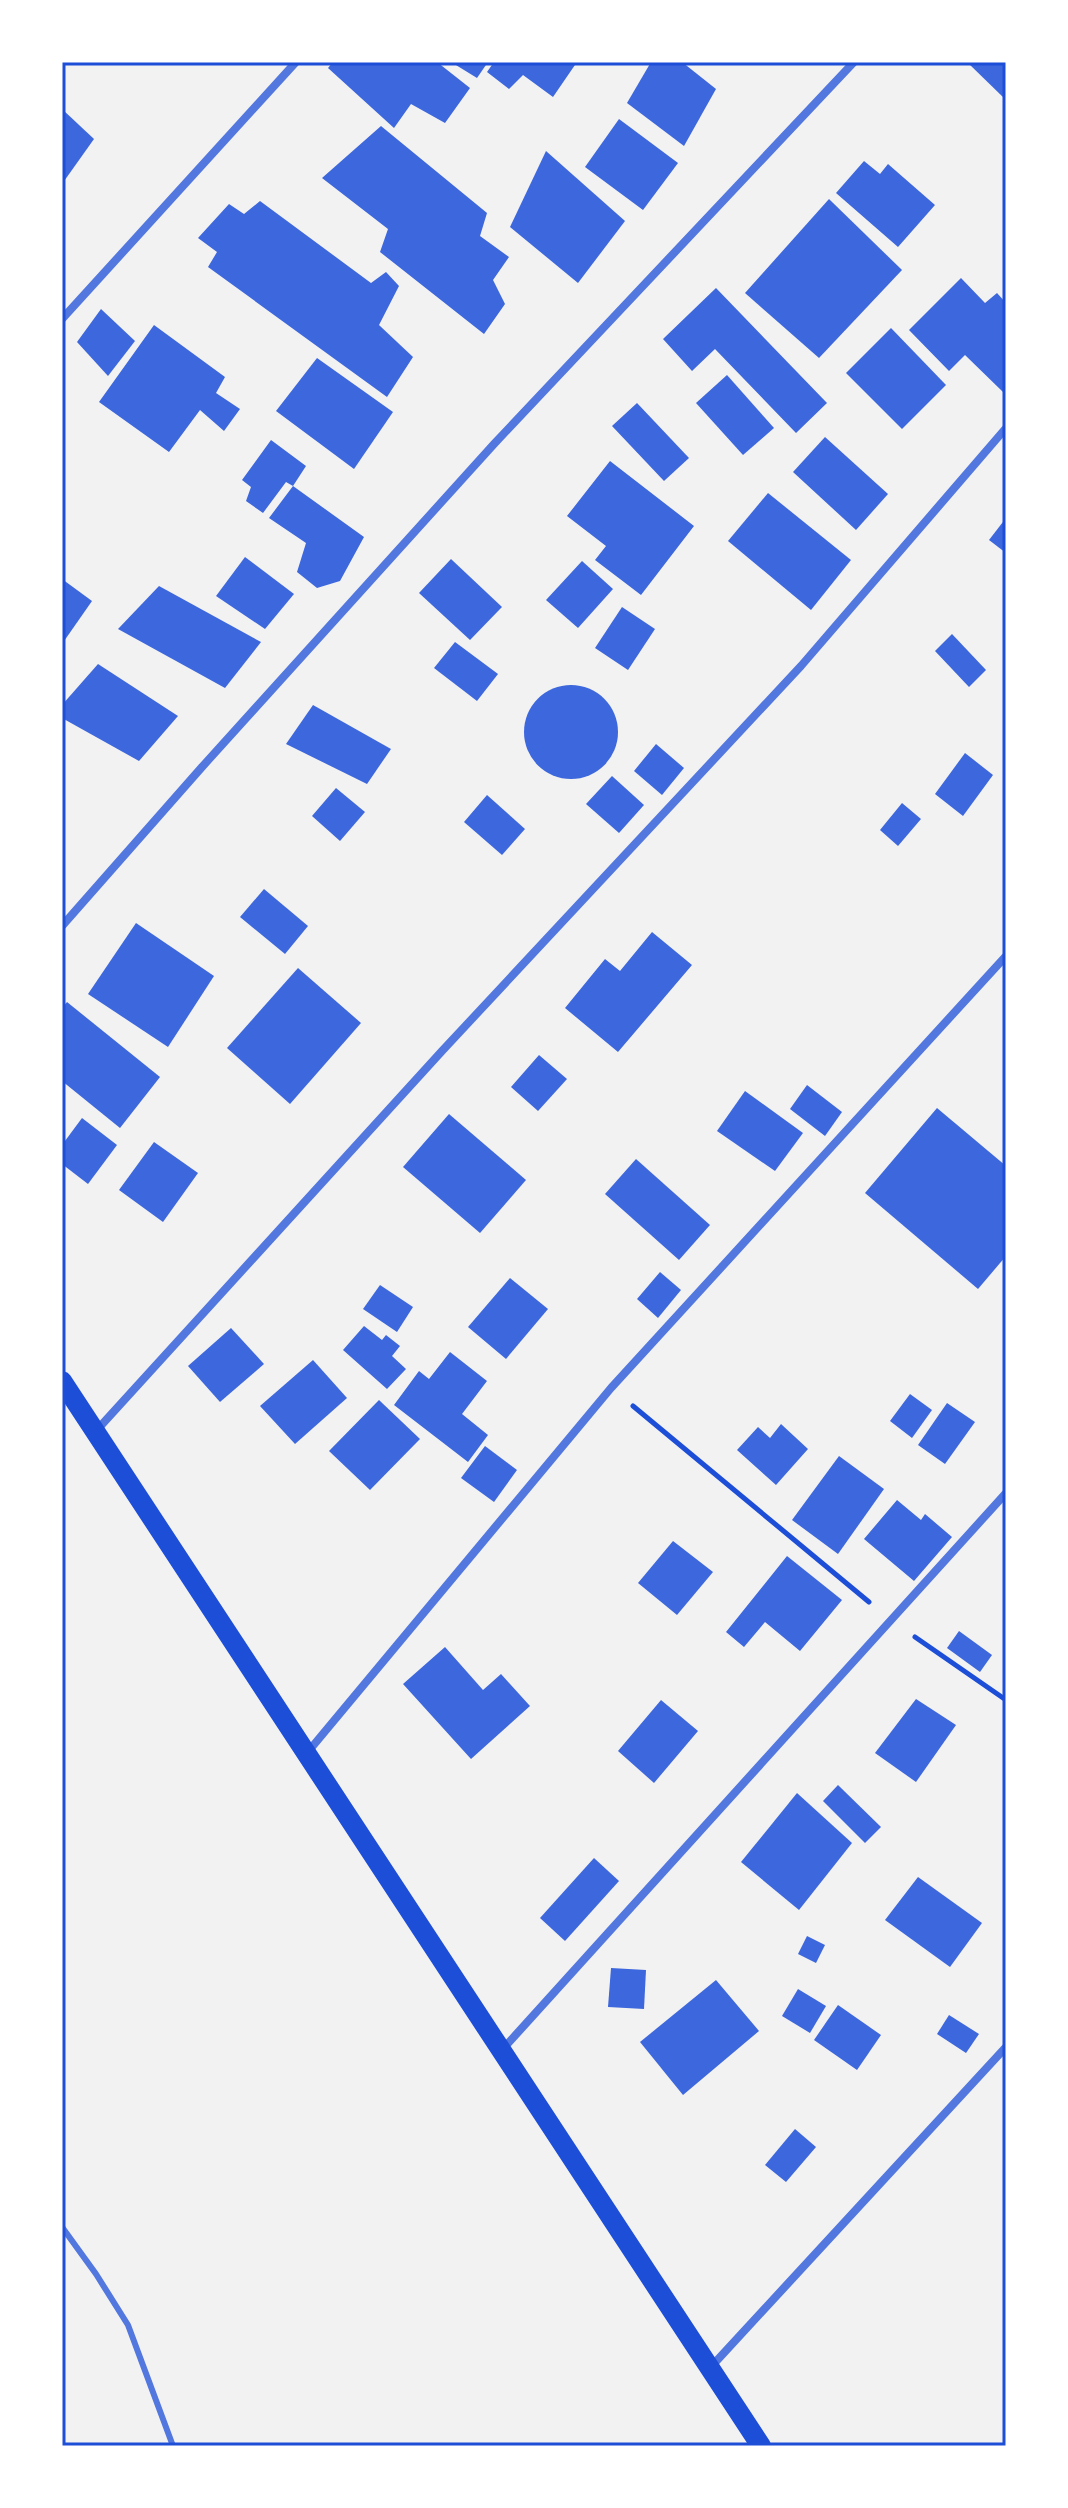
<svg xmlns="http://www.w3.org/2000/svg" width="1068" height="2508" font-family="'Noto Sans',sans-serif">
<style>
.building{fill:#3d67dc}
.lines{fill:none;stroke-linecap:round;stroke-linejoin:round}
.path{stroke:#1d4ed8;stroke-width:5}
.service{stroke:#5277de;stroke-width:6}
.minor{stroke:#5277de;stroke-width:8}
.primary{stroke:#1d4ed8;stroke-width:20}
.neatline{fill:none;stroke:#1d4ed8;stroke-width:3}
</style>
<rect width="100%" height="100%" fill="#f2f2f2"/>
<g class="building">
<path d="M333,62H437L470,88L445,123L411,104L394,128L328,68Z"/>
<path d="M451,62H488L477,78Z"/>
<path d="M494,62H577L553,97L523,75L509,89L487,72Z"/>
<path d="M651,62H682L716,89L684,146L627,103Z"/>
<path d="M967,62H1006V100Z"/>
<path d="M62,109L94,139L62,184Z"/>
<path d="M619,119L678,163L643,210L585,167Z"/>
<path d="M381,126L487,213L480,236L509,257L493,280L505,304L484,334L380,252L388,229L322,178Z"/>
<path d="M546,151L625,221L578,283L510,227Z"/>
<path d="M864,161L880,174L888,164L935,205L898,247L836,193Z"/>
<path d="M829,199L902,270L819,358L745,293Z"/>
<path d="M260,201L371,283L386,272L399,286L379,325L413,357L387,397L208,267L217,252L198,238L229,204L244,214Z"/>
<path d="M961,278L985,303L997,293L1006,303V389L1003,392L965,355L949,371L909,330Z"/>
<path d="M716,288L827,403L796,433L715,349L692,371L663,339Z"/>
<path d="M101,309L135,341L108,376L77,342Z"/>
<path d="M154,325L225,377L216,393L240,409L224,431L200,410L169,452L99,402Z"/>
<path d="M891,328L946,385L902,429L846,373Z"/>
<path d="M317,358L393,412L354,469L276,411Z"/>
<path d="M727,375L774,428L743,455L696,403Z"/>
<path d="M637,403L689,458L664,481L612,426Z"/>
<path d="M825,437L888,494L856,530L793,472Z"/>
<path d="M271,440L306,466L293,486L364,537L340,581L317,588L297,572L306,543L269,518L293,486L286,482L263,513L246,501L251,487L242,480Z"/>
<path d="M610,461L694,526L641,595L595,560L606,546L567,516Z"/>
<path d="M768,493L851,560L811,610L728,541Z"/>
<path d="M1006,518V553L989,540Z"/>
<path d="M245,557L294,594L265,629L216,596Z"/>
<path d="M451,559L502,607L470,640L419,593Z"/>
<path d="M582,561L613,589L578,628L546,600Z"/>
<path d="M62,579L92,601L62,644Z"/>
<path d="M159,586L261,642L225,688L118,629Z"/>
<path d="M622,607L655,629L628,670L595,648Z"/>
<path d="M952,634L986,670L969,687L935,651Z"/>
<path d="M455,642L498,674L477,701L434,668Z"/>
<path d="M98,664L178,716L139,761L62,718V705Z"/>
<circle cx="571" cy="732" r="47"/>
<path d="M313,705L391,749L367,784L286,744Z"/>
<path d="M656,744L684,768L662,795L634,771Z"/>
<path d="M965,753L993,775L963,816L935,794Z"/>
<path d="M612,776L644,805L619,833L586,804Z"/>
<path d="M336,788L365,812L340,841L312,816Z"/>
<path d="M487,795L525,829L502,855L464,822Z"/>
<path d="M902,803L921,819L898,846L880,830Z"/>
<path d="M264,889L308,926L285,954L240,917Z"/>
<path d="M136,923L214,976L168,1047L88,994Z"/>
<path d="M652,932L692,965L618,1052L565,1008L605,959L620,971Z"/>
<path d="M298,968L361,1023L290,1104L227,1048Z"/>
<path d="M67,1002L160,1077L120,1128L62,1081V1008Z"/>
<path d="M539,1055L567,1079L538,1111L511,1087Z"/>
<path d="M807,1085L842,1112L825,1136L790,1109Z"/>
<path d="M745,1091L803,1133L775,1171L717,1131Z"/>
<path d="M937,1108L1006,1166V1256L978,1289L865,1193Z"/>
<path d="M449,1114L526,1180L480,1233L403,1167Z"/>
<path d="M82,1118L117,1145L88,1184L62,1164V1145Z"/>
<path d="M154,1142L198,1173L163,1222L119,1190Z"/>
<path d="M636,1159L710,1225L679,1260L605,1194Z"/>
<path d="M660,1272L681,1290L658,1318L637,1299Z"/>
<path d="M510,1278L548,1309L506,1359L468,1327Z"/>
<path d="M380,1285L413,1307L397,1332L363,1309Z"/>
<path d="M364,1326L382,1340L386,1335L400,1346L392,1356L406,1369L387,1389L343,1350Z"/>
<path d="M231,1328L264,1364L220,1402L188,1366Z"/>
<path d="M450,1352L487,1381L462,1414L488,1435L468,1462L394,1405L419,1371L429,1379Z"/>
<path d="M313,1360L347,1398L295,1444L260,1406Z"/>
<path d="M910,1394L932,1410L912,1438L890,1421Z"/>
<path d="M379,1400L420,1439L370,1490L329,1451Z"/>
<path d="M947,1403L975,1422L945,1464L918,1445Z"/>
<path d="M781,1424L808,1449L776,1485L737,1450L758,1427L770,1438Z"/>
<path d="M485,1446L517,1470L494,1502L461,1478Z"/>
<path d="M839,1456L884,1489L838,1554L792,1520Z"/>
<path d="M897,1500L921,1520L925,1514L952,1537L914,1581L864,1539Z"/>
<path d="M673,1541L713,1572L677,1615L638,1583Z"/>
<path d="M787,1556L842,1600L800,1651L765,1622L744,1647L726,1632Z"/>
<path d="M959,1631L992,1655L980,1672L947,1648Z"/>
<path d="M445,1647L483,1690L501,1674L530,1706L471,1759L403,1684Z"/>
<path d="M916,1699L956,1725L916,1782L875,1753Z"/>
<path d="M661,1700L698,1731L654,1783L618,1751Z"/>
<path d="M838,1785L881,1827L865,1843L823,1801Z"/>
<path d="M797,1793L852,1843L799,1910L741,1862Z"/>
<path d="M594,1858L619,1881L565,1941L540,1918Z"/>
<path d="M918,1877L982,1923L950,1967L885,1920Z"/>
<path d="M807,1936L825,1945L816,1963L798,1954Z"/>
<path d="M611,1968L646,1970L644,2009L608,2007Z"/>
<path d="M716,1980L759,2031L683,2095L640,2042Z"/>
<path d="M798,1989L826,2006L810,2033L782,2016Z"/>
<path d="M838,2005L881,2035L857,2070L814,2040Z"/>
<path d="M949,2015L979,2034L966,2053L937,2034Z"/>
<path d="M795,2129L816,2147L786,2182L765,2165Z"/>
</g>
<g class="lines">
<g class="path">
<path d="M633,1406L869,1602"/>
<path d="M915,1637L1006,1700"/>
</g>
<path class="service" d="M62,2227L96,2274L128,2325L173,2446"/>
<g class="minor">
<path d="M62,319L296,62"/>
<path d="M62,926L202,767L494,444L854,62"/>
<path d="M96,1431L442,1051L801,666L1006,428"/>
<path d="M307,1753L611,1388L1006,956"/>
<path d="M502,2050L1006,1493"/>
<path d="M710,2368L1006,2047"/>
</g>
<path class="primary" d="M62,1381L761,2446"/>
</g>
<rect width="1068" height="2508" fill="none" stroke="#ffffff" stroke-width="128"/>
<rect x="64" y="64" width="940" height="2380" class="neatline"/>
</svg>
